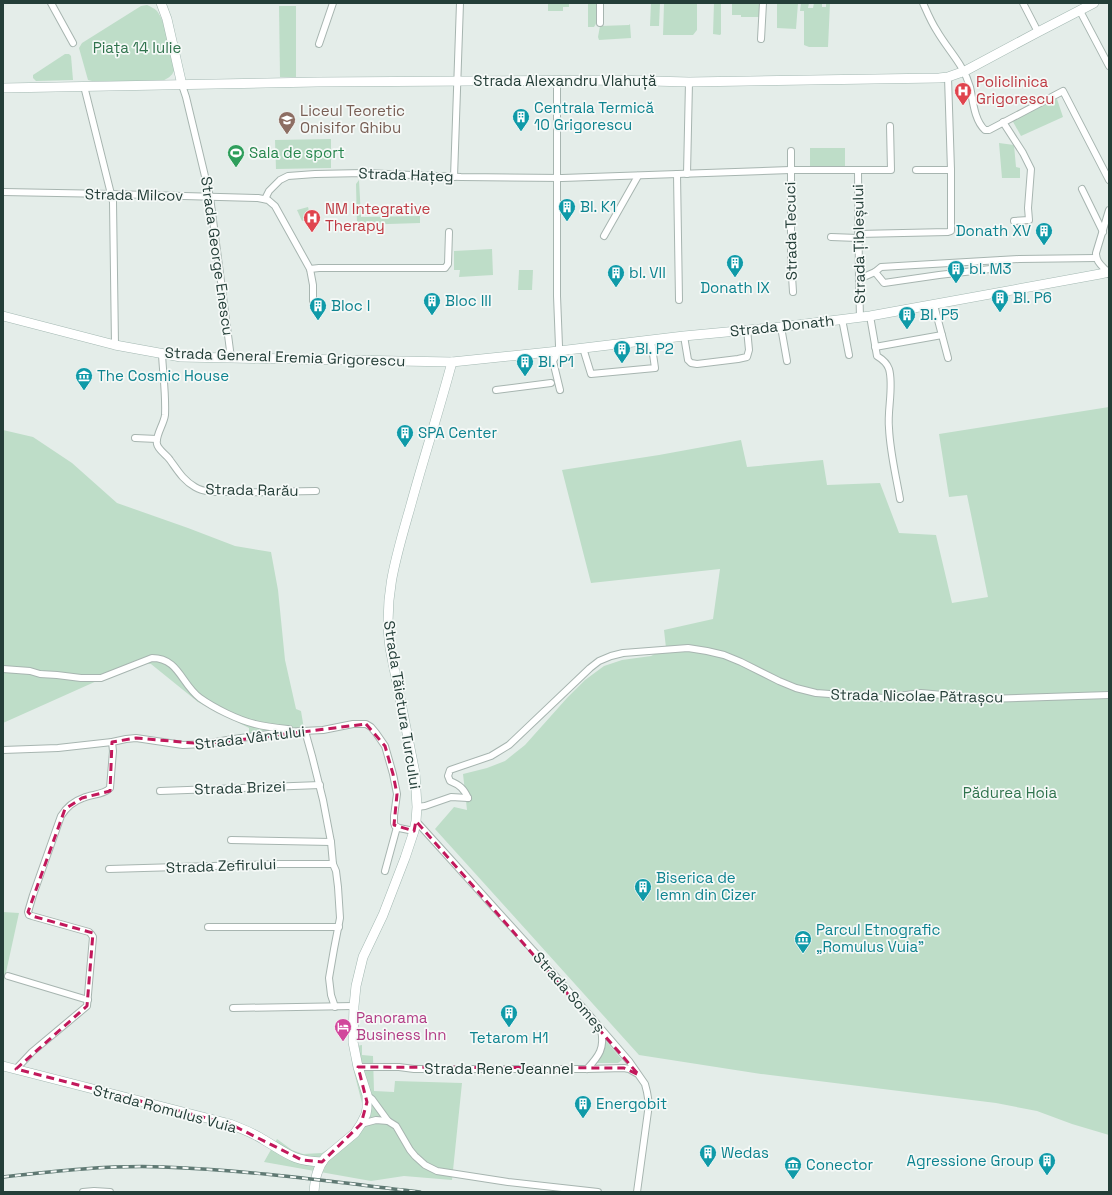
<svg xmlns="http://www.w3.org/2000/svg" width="1112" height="1195" font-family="'Space Grotesk',sans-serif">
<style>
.green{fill:#beddc8}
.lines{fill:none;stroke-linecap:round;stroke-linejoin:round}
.street-casing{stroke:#a7b5b0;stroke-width:8}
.secondary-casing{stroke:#a3b8b2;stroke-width:10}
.street{stroke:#fff;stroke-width:6}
.secondary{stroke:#fff;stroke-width:9}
.rail-casing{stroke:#5f7973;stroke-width:3.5}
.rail{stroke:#f5f9f7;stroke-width:2;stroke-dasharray:6;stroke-linecap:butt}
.marked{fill:none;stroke:#c2185b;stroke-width:3;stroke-dasharray:8 5;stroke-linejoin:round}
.labels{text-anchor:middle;stroke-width:3.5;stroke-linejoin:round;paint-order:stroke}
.park-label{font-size:15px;fill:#30734d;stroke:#f5f9f7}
.street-label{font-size:15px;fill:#243e38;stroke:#f5f9f7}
.health-label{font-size:15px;fill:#be3a42;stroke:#f5f9f7;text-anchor:start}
.culture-label{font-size:15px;fill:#0d838f;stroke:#f5f9f7;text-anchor:start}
.education-label{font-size:15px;fill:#785e54;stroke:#f5f9f7;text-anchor:start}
.leisure-label{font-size:15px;fill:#27864d;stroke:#f5f9f7;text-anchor:start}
.hotel-label{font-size:15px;fill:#b23c85;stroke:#f5f9f7;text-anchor:start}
</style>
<rect width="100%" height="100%" fill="#e4ede9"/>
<g class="green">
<path d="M548,3H569V7H563V11H548Z"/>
<path d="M588,3H598C598,11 599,21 594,27H588Z"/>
<path d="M651,3H660L659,26H650Z"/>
<path d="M664,3H697V30L693,35H663Z"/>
<path d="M714,3H721V34L720,35L713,34Z"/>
<path d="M732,3H763L762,17H741V15H732Z"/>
<path d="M777,3H798L796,29L777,28Z"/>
<path d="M801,3H809L808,8H813L814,3H822V7H826V3H830L828,47H809L804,45V11H800Z"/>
<path d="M147,5C151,7 154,8 157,11C164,19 177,61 174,71C172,76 167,79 162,81H92L88,80L79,48L82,43L141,6Z"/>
<path d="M279,6H296V77H280Z"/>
<path d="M630,24L631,38L599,40L598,37L600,26L629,25Z"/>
<path d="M65,54H69L71,56L73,80L36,81L33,78V75Z"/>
<path d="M1057,99L1063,117L1021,136L1012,120Z"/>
<path d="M331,139V168L276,169L275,140Z"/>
<path d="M999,143L1014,145L1016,167L1020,168V178H1002Z"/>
<rect x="810" y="148" width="35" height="20"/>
<path d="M359,180L361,217L420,216V223L357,225L356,184Z"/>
<path d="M308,207L311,218L302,221L297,210Z"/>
<path d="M492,249L493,275L459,277L460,270H454V251Z"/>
<path d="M519,270H533L532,290H518Z"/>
<path d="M1109,407V1135L1072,1124L1037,1111L996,1103L761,1074L639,1055L435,829L454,807L467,810L463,774L487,768L505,761L525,745L567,698L585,680L604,666L622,660L651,656L666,648L664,630L713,619L720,569L591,583L562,470L659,455L741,440L747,467L823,460L827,485L880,483L899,533L936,535L952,603L988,597L967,495L949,497L939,434Z"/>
<path d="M3,430L33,437L72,463L117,503L188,528L235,546L271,552L278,590L285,660L296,709L301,711L304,729L299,730L290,728L249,734V728L198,702L151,664L137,663L3,723Z"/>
<path d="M3,912L19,913L3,986Z"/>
<path d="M603,1041H606L622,1060L618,1063H592Z"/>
<path d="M362,1045V1055L373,1056L374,1091L394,1092L395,1081L462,1083L452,1180L404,1176L371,1181L264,1162L277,1139L292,1150L303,1154L322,1153L347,1138L363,1115V1107L353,1068L350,1047Z"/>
</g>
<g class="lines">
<defs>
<g id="street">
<path d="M51,3L73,43"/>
<path d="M600,3V23"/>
<path d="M923,3C927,12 931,22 937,31C948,50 964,65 970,87C973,100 974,120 985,130H989L1063,91L1109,180"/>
<path d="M1023,3L1038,32"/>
<path d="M1080,11L1109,66"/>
<path d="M761,39L763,3"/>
<path d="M319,44L333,3"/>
<path d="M557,81V296L559,346V351L553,361L560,390"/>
<path d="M182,85L186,97L210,197L231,358"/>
<path d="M84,86L113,202L115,345"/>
<path d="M1003,122L1023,153L1031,169L1028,208L1029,220L1014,221"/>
<path d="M791,151V260L793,292"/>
<path d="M916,170H951"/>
<path d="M858,171L859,279L860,317"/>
<path d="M677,174L679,300"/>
<path d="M687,174L689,82"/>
<path d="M454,177L460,3"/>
<path d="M1082,189L1103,232"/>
<path d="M3,192L111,194L258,198L268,200L275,206L310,269L313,285V301"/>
<path d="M265,199L269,191L280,180L288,176L315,174L364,173L461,177L562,178L790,170H891L890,126"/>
<path d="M858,234L948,232L951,231V170L948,77"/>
<path d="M604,236L638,176"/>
<path d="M831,237L858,238"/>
<path d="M310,269L319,268H445L448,264L449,232"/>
<path d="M875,272L884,283L939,275L999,268L1001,260"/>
<path d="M1109,274C1103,266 1096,263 1096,253L1109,210"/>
<path d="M859,279L875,272L881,267L1019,259L1096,258"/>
<path d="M934,305L948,358"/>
<path d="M870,316L877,356C882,359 887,363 889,369C894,386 887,411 889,428C890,452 896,476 900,499"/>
<path d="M842,319L849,355"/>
<path d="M781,327L787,361"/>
<path d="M684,336L688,360L691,363L697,364L738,359L747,357L749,350L747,329"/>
<path d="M875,347L942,335"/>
<path d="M583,348L591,374L655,368L651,340"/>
<path d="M162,354C163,374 166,395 165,415C164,424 155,436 157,444C158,450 167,455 170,460C178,471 183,480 195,487C205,493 219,492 231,492C259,493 288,491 316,491"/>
<path d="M496,390L551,383"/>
<path d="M135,438L157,439"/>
<path d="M3,669L30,671L40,674L57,675L81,678H101L152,658C179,658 181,684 200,698C214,708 238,720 255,724C266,727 278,728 289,729"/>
<path d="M305,731L312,756L323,800L331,842L333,864L336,871L338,887L340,918L334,949L329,978L331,995L335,1007"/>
<path d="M3,750L58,748L112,742L126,739L136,738L183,745L205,744L227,740L283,732L323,730L353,724H366L371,727L376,733L385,746L393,774L397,794L394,816V823L395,826L399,828L414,831"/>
<path d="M160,791L320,785"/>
<path d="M468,798C464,789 460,785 450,781L448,776L450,770L491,756L509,745L590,668L599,661L611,656L623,653L688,648L707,651L724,655L741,662L779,681L796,688L816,693L884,698L921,693L985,699L1109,695"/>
<path d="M417,807L425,806L451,797L468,798"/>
<path d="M416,821L539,957L629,1061L645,1084L647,1092L649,1104L637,1192"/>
<path d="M231,840L331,842"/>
<path d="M109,869L280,864H333"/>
<path d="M385,871L397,827"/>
<path d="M208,927H339"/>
<path d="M8,976L88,1000"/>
<path d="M233,1008L354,1006"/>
<path d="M358,1067H399L414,1069H587L624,1068L629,1069L636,1073"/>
<path d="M16,1069L32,1052L87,1006L93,937L91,934L89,932L32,916L29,915L28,912L33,895L61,816C66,808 74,801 83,798C91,794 104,795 110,788L113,751L112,742"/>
<path d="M587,1069C599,1056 605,1048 601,1030"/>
<path d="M367,1095L372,1099L388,1121L396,1126L410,1150L415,1156L425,1165L437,1171L508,1182L598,1192"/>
<path d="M361,1124L376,1120L388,1121"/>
<path d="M83,1192L94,1191L110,1192"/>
</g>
<g id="secondary">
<path d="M161,3L167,19L182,85"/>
<path d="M3,88L317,82L613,80L689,82L939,78L948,77L965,71L1038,32L1094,3"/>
<path d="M3,316L115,345L181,357L452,362L559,351L684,336L781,327L870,316L1100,274L1109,272"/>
<path d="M3,1066L230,1124C242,1129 254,1133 264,1140C288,1154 293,1161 322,1162"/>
<path d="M314,1192C315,1179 317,1168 325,1158L355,1133L361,1124L366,1114L367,1108V1095L358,1067L353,1042L354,1006L356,986L363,957L383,915L405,858L414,831L416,821L417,807L415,773L390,648C383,597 396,557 410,508C423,460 439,411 452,362"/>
</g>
</defs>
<use href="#street" class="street-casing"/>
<use href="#secondary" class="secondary-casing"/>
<use href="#street" class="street"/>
<use href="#secondary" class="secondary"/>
<defs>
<path id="rail" d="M3,1177C56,1171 110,1165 163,1167C249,1170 334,1182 420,1192"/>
</defs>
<use href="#rail" class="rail-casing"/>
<use href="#rail" class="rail"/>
</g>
<path class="marked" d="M366,724L385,746L393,774L397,794L394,825L414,831L416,821L639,1075L624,1068L358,1067L367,1102L361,1124L322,1162L302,1160L230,1124L16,1069L87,1006L93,933L32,916L28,912L65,809L82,798L110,791L112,742L136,738L205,744Z"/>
<defs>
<symbol id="hospital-pin" viewBox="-11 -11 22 30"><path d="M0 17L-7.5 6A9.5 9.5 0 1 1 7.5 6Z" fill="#e0444e" stroke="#f5f9f7"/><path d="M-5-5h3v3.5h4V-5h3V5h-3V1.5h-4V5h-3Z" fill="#fff"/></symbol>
<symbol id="building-pin" viewBox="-11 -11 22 30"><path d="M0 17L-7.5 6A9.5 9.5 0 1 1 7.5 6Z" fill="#0f9aa8" stroke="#f5f9f7"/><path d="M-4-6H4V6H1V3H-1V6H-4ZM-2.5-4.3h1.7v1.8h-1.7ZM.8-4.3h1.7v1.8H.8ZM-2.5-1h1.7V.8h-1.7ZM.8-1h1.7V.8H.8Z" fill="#fff"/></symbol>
<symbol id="school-pin" viewBox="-11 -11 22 30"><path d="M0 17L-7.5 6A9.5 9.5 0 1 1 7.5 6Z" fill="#8d6e63" stroke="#f5f9f7"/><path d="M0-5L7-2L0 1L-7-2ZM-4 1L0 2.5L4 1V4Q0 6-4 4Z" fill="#fff"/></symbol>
<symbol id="stadium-pin" viewBox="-11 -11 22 30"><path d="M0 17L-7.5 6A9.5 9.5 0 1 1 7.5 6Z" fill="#2e9e5b" stroke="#f5f9f7"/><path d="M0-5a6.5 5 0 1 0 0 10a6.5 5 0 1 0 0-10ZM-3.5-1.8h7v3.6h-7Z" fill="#fff"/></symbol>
<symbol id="museum-pin" viewBox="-11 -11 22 30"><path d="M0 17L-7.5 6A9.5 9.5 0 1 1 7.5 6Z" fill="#0f9aa8" stroke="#f5f9f7"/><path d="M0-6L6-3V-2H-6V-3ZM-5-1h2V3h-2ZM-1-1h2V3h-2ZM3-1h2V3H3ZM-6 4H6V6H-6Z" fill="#fff"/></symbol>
<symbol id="hotel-pin" viewBox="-11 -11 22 30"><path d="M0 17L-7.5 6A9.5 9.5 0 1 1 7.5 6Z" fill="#d1479c" stroke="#f5f9f7"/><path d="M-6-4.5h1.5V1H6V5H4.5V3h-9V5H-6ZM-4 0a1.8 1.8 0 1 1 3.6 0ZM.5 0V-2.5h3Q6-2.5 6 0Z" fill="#fff"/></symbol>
</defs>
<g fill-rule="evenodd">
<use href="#hospital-pin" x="953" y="81" width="20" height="27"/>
<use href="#building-pin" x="511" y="107" width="20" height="27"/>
<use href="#school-pin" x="277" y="110" width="20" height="27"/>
<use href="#stadium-pin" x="226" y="143" width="20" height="27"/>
<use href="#building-pin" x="557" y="197" width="20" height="27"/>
<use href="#hospital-pin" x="302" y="208" width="20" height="27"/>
<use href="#building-pin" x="1034" y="221" width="20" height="27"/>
<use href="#building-pin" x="725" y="253" width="20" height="27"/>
<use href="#building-pin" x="946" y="259" width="20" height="27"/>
<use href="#building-pin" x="606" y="263" width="20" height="27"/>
<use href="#building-pin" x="990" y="288" width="20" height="27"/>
<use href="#building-pin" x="422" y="291" width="20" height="27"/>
<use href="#building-pin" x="308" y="296" width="20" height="27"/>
<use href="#building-pin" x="897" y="305" width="20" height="27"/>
<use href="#building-pin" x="612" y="339" width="20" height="27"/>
<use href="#building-pin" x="515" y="352" width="20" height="27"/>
<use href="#museum-pin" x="74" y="366" width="20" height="27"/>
<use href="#building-pin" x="395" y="423" width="20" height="27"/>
<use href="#building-pin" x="633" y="877" width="20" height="27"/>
<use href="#museum-pin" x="793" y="929" width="20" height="27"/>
<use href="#building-pin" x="499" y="1003" width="20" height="27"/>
<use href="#hotel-pin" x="333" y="1017" width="20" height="27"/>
<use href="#building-pin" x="573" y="1094" width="20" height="27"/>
<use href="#building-pin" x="698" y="1143" width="20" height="27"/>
<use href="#building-pin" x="1037" y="1151" width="20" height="27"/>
<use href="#museum-pin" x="783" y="1155" width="20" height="27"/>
</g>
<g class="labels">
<g class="park-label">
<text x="137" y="53">Piața 14 Iulie</text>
<text x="1010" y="798">Pădurea Hoia</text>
</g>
<g class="street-label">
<text x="565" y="86">Strada Alexandru Vlahuță</text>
<text transform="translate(406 175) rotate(2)" y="5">Strada Hațeg</text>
<text transform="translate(134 195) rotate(1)" y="5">Strada Milcov</text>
<text transform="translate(791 231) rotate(-91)" y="5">Strada Tecuci</text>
<text transform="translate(859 244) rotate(-91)" y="5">Strada Țibleșului</text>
<text transform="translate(217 256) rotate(82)" y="5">Strada George Enescu</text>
<text transform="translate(782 326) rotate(-6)" y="5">Strada Donath</text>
<text transform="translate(285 357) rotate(2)" y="5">Strada General Eremia Grigorescu</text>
<text transform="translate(252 490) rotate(1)" y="5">Strada Rarău</text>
<text transform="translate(917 696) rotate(1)" y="5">Strada Nicolae Pătrașcu</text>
<text transform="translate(402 705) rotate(81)" y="5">Strada Tăietura Turcului</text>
<text transform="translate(250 738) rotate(-7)" y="5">Strada Vântului</text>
<text transform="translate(240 788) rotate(-2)" y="5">Strada Brizei</text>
<text transform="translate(221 866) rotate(-2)" y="5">Strada Zefirului</text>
<text transform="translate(569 992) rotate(49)" y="5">Strada Someș</text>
<text x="499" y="1074">Strada Rene Jeannel</text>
<text transform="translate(165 1109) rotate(15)" y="5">Strada Romulus Vuia</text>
</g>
<g class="health-label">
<text x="976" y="87">Policlinica<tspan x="976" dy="17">Grigorescu</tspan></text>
<text x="325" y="214">NM Integrative<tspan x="325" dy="17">Therapy</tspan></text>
</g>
<g class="culture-label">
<text x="534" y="113">Centrala Termică<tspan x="534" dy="17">10 Grigorescu</tspan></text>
<text x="580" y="212">Bl. K1</text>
<text x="1031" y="236" text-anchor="end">Donath XV</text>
<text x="969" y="274">bl. M3</text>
<text x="629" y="278">bl. VII</text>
<text x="735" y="293" text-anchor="middle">Donath IX</text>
<text x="1013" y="303">Bl. P6</text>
<text x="445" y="306">Bloc III</text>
<text x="331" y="311">Bloc I</text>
<text x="920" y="320">Bl. P5</text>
<text x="635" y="354">Bl. P2</text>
<text x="538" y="367">Bl. P1</text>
<text x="97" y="381">The Cosmic House</text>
<text x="418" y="438">SPA Center</text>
<text x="656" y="883">Biserica de<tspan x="656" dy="17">lemn din Cizer</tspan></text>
<text x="816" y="935">Parcul Etnografic<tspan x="816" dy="17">„Romulus Vuia”</tspan></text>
<text x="509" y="1043" text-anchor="middle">Tetarom H1</text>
<text x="596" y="1109">Energobit</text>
<text x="721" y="1158">Wedas</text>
<text x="1034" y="1166" text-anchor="end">Agressione Group</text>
<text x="806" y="1170">Conector</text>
</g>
<g class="education-label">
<text x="300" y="116">Liceul Teoretic<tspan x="300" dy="17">Onisifor Ghibu</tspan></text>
</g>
<g class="leisure-label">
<text x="249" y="158">Sala de sport</text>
</g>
<g class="hotel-label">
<text x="356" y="1023">Panorama<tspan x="356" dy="17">Business Inn</tspan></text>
</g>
</g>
<rect width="1112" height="1195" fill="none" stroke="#243e38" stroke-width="8"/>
</svg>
